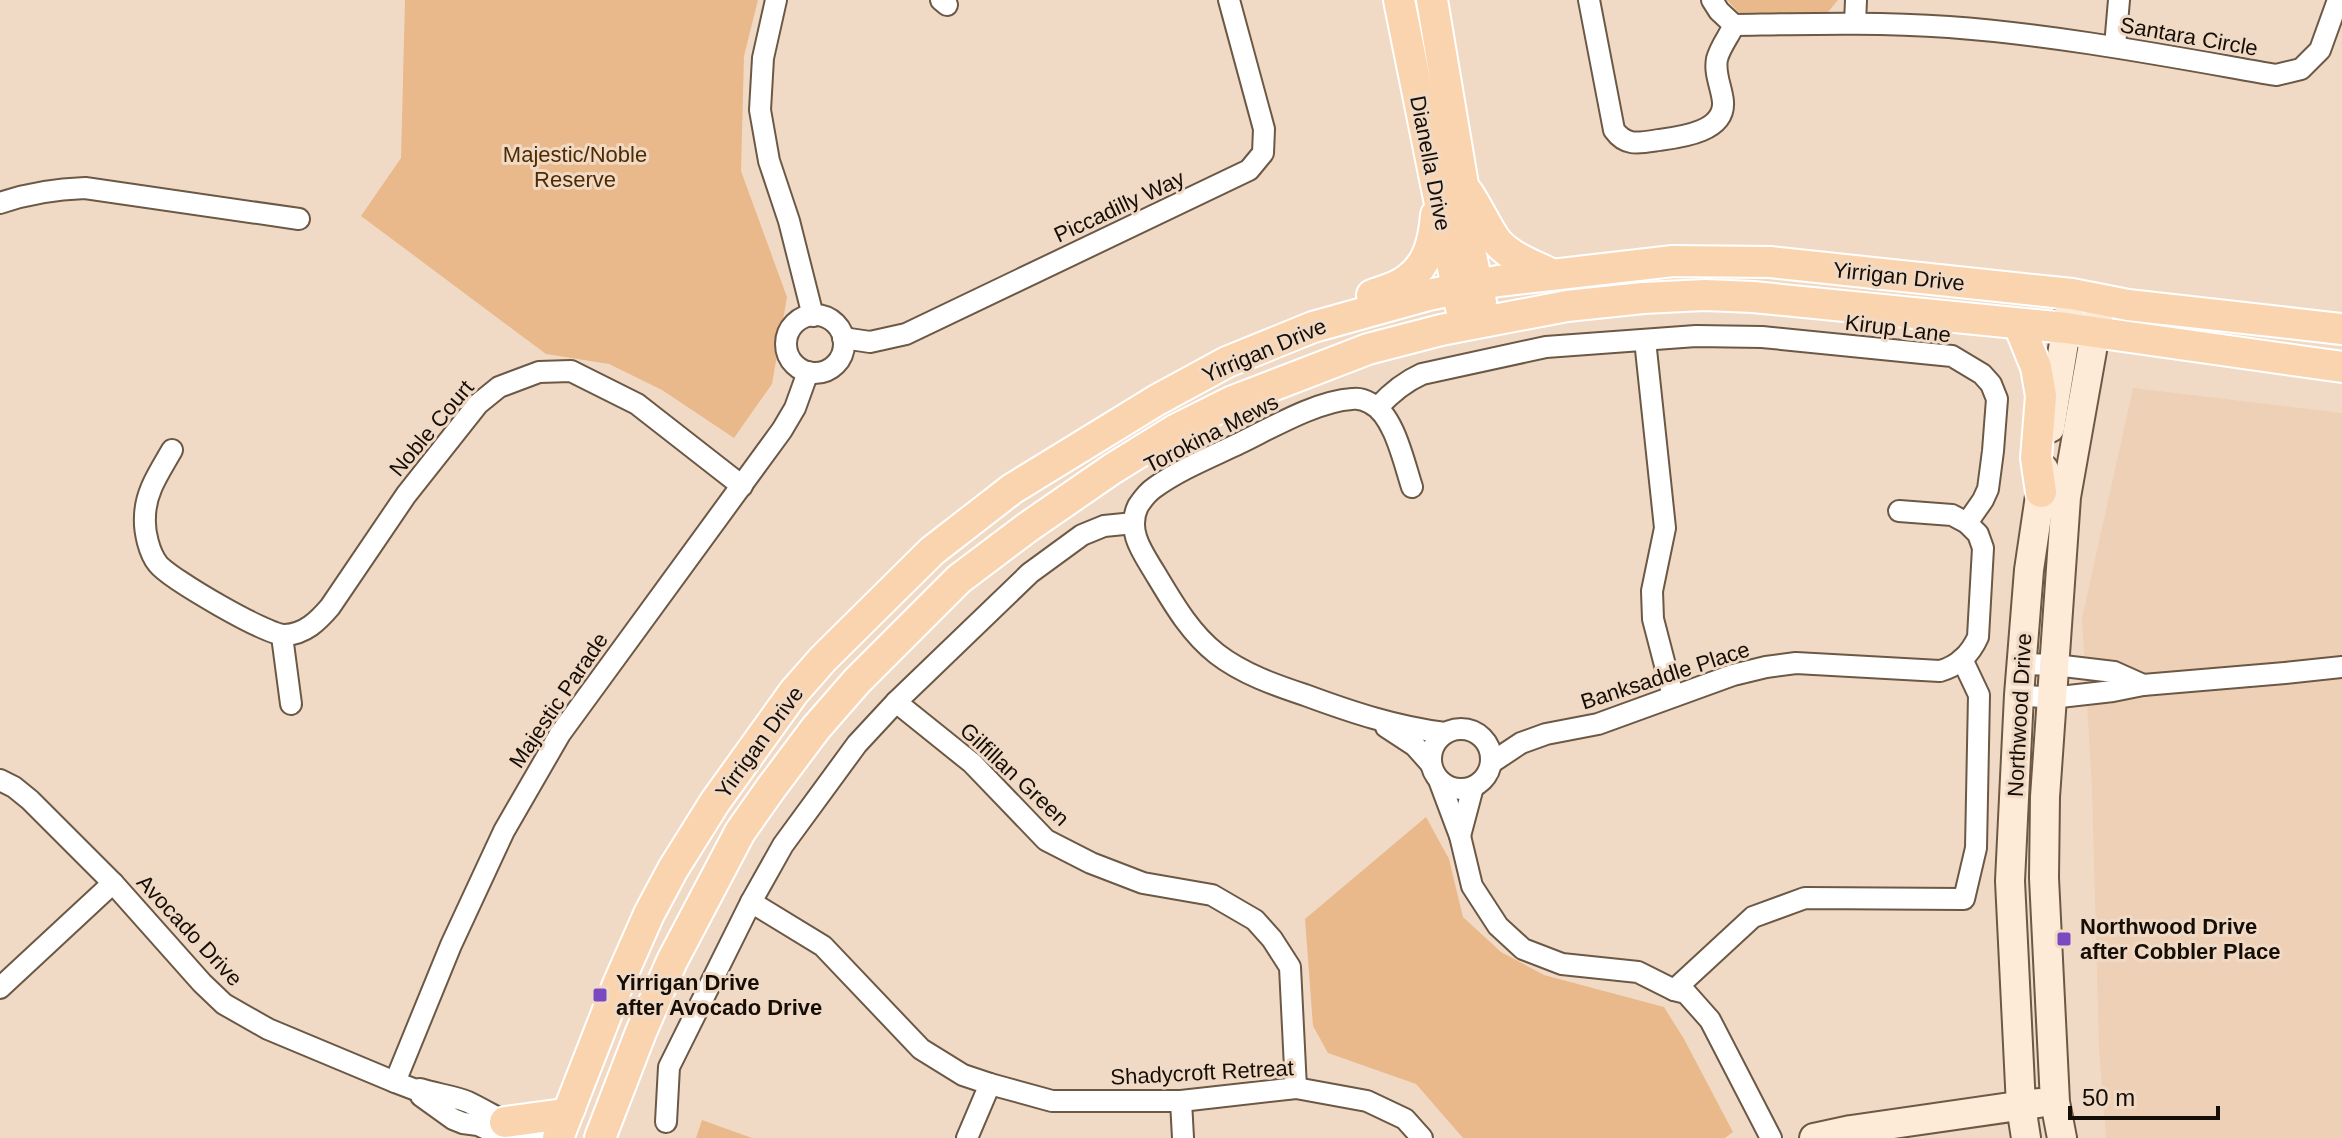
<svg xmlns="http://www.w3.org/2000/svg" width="2342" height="1138" font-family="Arial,sans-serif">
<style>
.built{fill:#edd0b5}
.green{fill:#e9b98b}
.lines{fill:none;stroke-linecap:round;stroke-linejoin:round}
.street-casing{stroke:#6b5845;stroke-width:24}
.secondary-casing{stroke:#6b5845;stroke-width:32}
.primary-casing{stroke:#fff;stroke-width:34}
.street{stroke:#fff;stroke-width:20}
.secondary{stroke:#fdead7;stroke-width:28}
.primary{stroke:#fad4af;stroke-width:30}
.poi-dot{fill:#7a48c0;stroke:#f1dac5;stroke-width:3}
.labels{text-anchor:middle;stroke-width:6;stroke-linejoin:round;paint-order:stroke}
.street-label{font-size:22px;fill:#150e07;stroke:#f1dac5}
.park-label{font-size:22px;fill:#4e2c02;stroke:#f1dac5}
.poi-label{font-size:22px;font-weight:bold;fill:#150e07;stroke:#f1dac5;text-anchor:start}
</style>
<rect width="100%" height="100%" fill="#f1dac5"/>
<path class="built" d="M2133,388L2342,413V1138H2106L2099,1049L2092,788L2082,618Z"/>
<g class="green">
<path d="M405,0H758L744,56L741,171L787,297L772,384L734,438L662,390L609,364L546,354L361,216L401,158Z"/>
<path d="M1727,0H1838L1828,12L1742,16Z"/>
<path d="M1426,817L1449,859L1463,917L1501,952L1544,975L1664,1007L1684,1039L1733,1132L1725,1138H1463L1416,1084L1328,1053L1313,1026L1305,919Z"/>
<path d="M702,1120L752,1138H696Z"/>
</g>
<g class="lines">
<defs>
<g id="street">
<path d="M776,0L763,58L760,110L769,161L789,221L813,316"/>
<path d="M941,0L947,5"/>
<path d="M1589,0L1614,130C1626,147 1640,143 1659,140C1680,137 1725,132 1723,102C1722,88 1714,74 1717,59C1720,47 1729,36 1734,25"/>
<path d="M1712,0L1719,11L1734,25C1806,24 1877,22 1949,27C2058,35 2167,56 2276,75L2301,69L2320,50L2338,0"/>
<path d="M1855,23L1856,0"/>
<path d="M2115,46L2119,0"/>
<path d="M0,203C29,193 55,189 85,188L299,219"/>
<circle cx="815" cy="344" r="29"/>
<path d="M843,338L870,342L906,334L1249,170L1263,153L1264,129L1229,0"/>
<path d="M1645,340L1665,528L1652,591L1653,619L1673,696"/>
<path d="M1378,407C1391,393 1404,382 1422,374L1546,347L1696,336L1762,337L1952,356L1982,374L1991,384L1997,399L1993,451L1988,489L1983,500L1967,523"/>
<path d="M172,450C160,471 145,492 145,517C144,531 149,553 158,564C170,579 268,636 285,635C305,634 318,621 330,607L406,495L478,404L499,387L539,372L571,371L637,404L742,486"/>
<path d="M1412,487C1404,463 1394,414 1370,403C1365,400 1358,398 1352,399C1317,401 1271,428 1240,443C1211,457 1180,469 1154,488C1148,492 1142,500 1138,506C1126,531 1143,553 1155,573C1173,603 1190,633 1217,654C1243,674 1275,685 1305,695C1351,712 1396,727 1445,733"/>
<path d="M282,636L291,704"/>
<path d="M2021,664L2055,665L2114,672L2143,685"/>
<path d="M2019,695L2051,698L2113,691L2143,685L2285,673L2342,667"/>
<path d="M896,702L972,763L1046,840L1091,863L1143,883L1212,895L1255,920L1272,939L1290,967L1296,1088"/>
<path d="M1386,727L1415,746L1431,764"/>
<circle cx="1461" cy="759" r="30"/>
<path d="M1491,763L1521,743L1546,734L1598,724L1733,675L1766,667L1796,663L1940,671C1958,666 1970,655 1978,637L1983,548L1978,534L1967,523L1952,515L1899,511"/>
<path d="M0,780L14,787L30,800L113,883L202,983L224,1004L268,1029L395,1082L416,1090L420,1089C435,1094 454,1096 468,1102C495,1115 518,1132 548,1138"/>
<path d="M1439,780L1460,836L1472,886L1498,926L1523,949L1562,964L1638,972L1674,990L1686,993L1710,1020L1771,1138"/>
<path d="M1460,836L1473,787"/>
<path d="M751,902L823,946L921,1049L963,1075L990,1084L1052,1101H1181L1296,1088L1367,1101L1405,1119L1422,1138"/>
<path d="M0,988L113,883"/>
<path d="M1674,990L1753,917L1805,898L1964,899L1976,848L1979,695L1962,659"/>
<path d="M395,1082L451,945L504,831L560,734L782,430L795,408L808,372"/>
<path d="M421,1096L453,1119L463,1123L478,1125L506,1138"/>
<path d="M1181,1101L1183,1138"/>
<path d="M666,1122L669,1067L751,902L783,845L857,744L896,702L1030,573L1082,535L1104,526L1134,523"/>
<path d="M967,1138L990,1084"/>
</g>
<g id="secondary">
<path d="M2050,428L2072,294"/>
<path d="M1814,1138L1851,1130L2039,1103"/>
<path d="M2026,1138L2021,1106L2010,881L2019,695L2029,570L2044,469"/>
<path d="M2062,1138L2055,1102L2044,878L2045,797L2066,497L2099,311"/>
</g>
<g id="primary">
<path d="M1399,0L1461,308"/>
<path d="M1432,0L1463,185L1471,255L1481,302"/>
<path d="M1468,193C1478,208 1485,224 1495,239C1507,256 1533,265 1551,274"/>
<path d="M1372,295C1383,291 1399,287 1408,279C1429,264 1434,239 1436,215"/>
<path d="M2019,325L2036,367L2041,396L2036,458L2041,492"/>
<path d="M505,1122L564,1114L570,1108"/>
<path d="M558,1138L619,982L649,914L673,869L715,802L794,692L823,659L932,551L1012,489L1157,400L1227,362L1313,327L1428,295L1498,281L1673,261L1770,262L2072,294L2128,305L2342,329"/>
<path d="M600,1138L641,1032L672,961L740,832L771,788L816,728L857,681L959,579L1028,527L1112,469L1175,430L1233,401L1368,349L1441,330L1567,306L1643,298L1705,295L1753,297L2066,328L2342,367"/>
</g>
</defs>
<use href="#street" class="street-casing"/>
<use href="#secondary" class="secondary-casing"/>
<use href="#primary" class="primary-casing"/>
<use href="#street" class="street"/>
<use href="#secondary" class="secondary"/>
<use href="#primary" class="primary"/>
</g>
<g class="poi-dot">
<rect x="2056" y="931" width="16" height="16" rx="4"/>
<rect x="592" y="987" width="16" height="16" rx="4"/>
</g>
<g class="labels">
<g class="street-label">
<text transform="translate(2189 36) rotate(10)" y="8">Santara Circle</text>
<text transform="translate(1431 163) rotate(79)" y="8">Dianella Drive</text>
<text transform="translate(1119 206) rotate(-25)" y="8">Piccadilly Way</text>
<text transform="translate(1899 276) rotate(6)" y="8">Yirrigan Drive</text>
<text transform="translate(1898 328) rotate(7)" y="8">Kirup Lane</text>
<text transform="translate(1264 350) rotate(-23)" y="8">Yirrigan Drive</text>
<text transform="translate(431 428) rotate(-50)" y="8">Noble Court</text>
<text transform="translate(1211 433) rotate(-27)" y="8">Torokina Mews</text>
<text transform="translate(1665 675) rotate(-18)" y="8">Banksaddle Place</text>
<text transform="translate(558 700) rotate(-56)" y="8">Majestic Parade</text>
<text transform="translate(2019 715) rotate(-87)" y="8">Northwood Drive</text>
<text transform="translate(759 742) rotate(-54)" y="8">Yirrigan Drive</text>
<text transform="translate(1015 774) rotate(43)" y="8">Gilfillan Green</text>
<text transform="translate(190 930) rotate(47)" y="8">Avocado Drive</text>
<text transform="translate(1202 1072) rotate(-3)" y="8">Shadycroft Retreat</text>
</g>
<g class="park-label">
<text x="575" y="162">Majestic/Noble<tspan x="575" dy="25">Reserve</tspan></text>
</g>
<g class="poi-label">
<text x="2080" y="934">Northwood Drive<tspan x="2080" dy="25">after Cobbler Place</tspan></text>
<text x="616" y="990">Yirrigan Drive<tspan x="616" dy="25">after Avocado Drive</tspan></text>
</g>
</g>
<path d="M2070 1106v12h148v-12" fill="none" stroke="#150e07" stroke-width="4"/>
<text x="2082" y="1106" font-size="24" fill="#150e07" stroke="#f1dac5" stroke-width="6" paint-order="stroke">50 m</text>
</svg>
